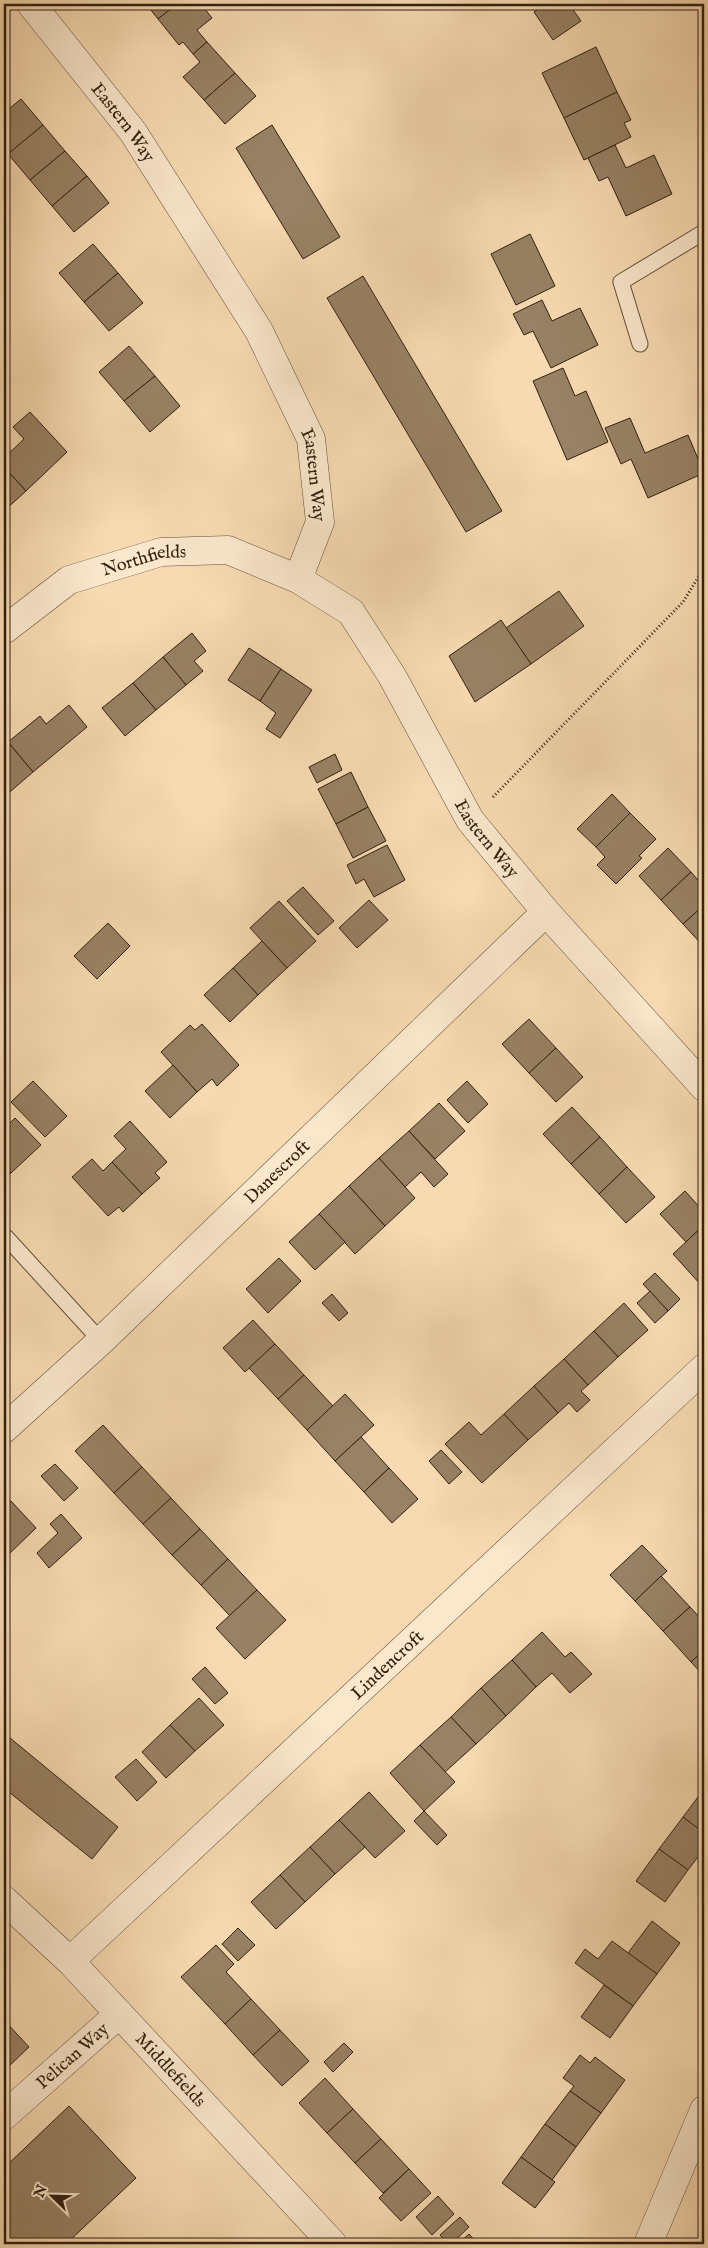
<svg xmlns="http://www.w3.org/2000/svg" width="708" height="2248" font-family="'IM FELL English',serif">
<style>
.building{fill:#988164;stroke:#312010}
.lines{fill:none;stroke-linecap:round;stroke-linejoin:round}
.service-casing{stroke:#624e38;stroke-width:17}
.minor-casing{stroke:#624e38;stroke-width:29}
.path{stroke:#312010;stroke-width:3;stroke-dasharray:1 2.5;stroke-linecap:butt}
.service{stroke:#fae7cc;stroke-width:15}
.minor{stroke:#fae7cc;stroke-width:28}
.labels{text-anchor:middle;stroke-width:4;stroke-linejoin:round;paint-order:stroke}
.street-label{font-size:18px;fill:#312010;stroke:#fae7cc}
</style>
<rect width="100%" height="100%" fill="#f7dab1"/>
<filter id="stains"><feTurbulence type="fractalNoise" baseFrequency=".004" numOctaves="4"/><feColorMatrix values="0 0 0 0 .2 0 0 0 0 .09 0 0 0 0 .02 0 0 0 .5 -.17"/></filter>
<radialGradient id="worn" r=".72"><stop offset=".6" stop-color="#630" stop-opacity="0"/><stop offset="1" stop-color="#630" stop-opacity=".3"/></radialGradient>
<g class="building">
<path d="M146,4H177L158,19Z"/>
<path d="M177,4H201L212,18L197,30L207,42L193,54L183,42L179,45L158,19Z"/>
<path d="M545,4H569L581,21L553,40L534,12Z"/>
<path d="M207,42L235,73L204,100L183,77L200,62L193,54Z"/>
<path d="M596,47L617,92L564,118L542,73Z"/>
<path d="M235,73L256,96L225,124L204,100Z"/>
<path d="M617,92L631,120L624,123L631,137L584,160L564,118Z"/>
<path d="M21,99L43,125L8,154L4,149V113Z"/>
<path d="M43,125L65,151L30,180L8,154Z"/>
<path d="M272,125L340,237L303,259L236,148Z"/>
<path d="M615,145L626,168L654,155L672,194L626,216L608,177L599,181L588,158Z"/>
<path d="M65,151L87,176L52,206L30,180Z"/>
<path d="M87,176L109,203L74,232L52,206Z"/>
<path d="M530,234L555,286L516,305L491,254Z"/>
<path d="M93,244L118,273L84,302L59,273Z"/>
<path d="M118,273L143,303L109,331L84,302Z"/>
<path d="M363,276L502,511L466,532L327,298Z"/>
<path d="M542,300L552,321L580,308L598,345L551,368L533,331L524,335L513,314Z"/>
<path d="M129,346L155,376L124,401L99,372Z"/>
<path d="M563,368L575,396L586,391L608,442L567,460L533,381Z"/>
<path d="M155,376L180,406L150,432L124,401Z"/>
<path d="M30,412L67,452L26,491L4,467V458L24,439L13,427Z"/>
<path d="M630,418L645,453L688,435L704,473L648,498L631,459L621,464L605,428Z"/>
<path d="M4,467L26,491L4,511Z"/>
<path d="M559,591L584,626L531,664L506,628Z"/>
<path d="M501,620L531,664L475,702L449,656Z"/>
<path d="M192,633L206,651L194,661L203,671L186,685L163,657Z"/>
<path d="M249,648L281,669L260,701L228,680Z"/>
<path d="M163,657L186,685L156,710L133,683Z"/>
<path d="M281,669L312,690L280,738L266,729L276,713L260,701Z"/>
<path d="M133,683L156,710L125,736L102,708Z"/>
<path d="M69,705L87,727L33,772L8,742L40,716L46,724Z"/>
<path d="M8,742L33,772L4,797V746Z"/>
<path d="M335,754L342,770L317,783L309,767Z"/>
<path d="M351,772L368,807L336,824L318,789Z"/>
<path d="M612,794L630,813L596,847L577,829Z"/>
<path d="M368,807L386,841L353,858L336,824Z"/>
<path d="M630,813L656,839L639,856L642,858L616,884L597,865L605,857L596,847Z"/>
<path d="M387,845L405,880L374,897L364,879L356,884L347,865Z"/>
<path d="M668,848L691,872L661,900L639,876Z"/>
<path d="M691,872L704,887V905L683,924L661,900Z"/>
<path d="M303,887L334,921L318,935L287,901Z"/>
<path d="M369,900L388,920L357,948L339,928Z"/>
<path d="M279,901L316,941L287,968L250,928Z"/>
<path d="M704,905V947L683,924Z"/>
<path d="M108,923L130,946L97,979L74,956Z"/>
<path d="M262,941L287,968L258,995L233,968Z"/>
<path d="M233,968L258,995L230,1022L204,995Z"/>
<path d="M529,1019L556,1048L529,1073L502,1044Z"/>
<path d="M202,1024L239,1065L217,1086L212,1079L197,1092L161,1052L190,1025L195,1030Z"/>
<path d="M4,1039L9,1044L4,1050Z"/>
<path d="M556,1048L583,1077L556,1102L529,1073Z"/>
<path d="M173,1065L197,1092L170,1118L145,1091Z"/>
<path d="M33,1081L67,1116L45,1137L11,1102Z"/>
<path d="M467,1081L488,1104L468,1123L447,1100Z"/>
<path d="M439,1103L465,1131L435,1159L409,1131Z"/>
<path d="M572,1107L600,1137L571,1164L543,1134Z"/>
<path d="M15,1118L41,1145L11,1173L4,1166V1129Z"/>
<path d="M130,1121L167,1162L155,1173L160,1178L142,1194L112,1162L126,1149L114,1136Z"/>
<path d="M409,1131L448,1174L434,1187L421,1172L405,1187L379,1158Z"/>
<path d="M600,1137L627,1167L599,1194L571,1164Z"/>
<path d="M379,1158L415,1198L385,1226L349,1186Z"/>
<path d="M92,1159L103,1171L112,1162L142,1194L123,1212L119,1207L108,1216L72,1177Z"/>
<path d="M4,1166L11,1173L4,1180Z"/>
<path d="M627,1167L655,1197L626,1223L599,1194Z"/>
<path d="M349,1186L385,1226L355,1254L319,1214Z"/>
<path d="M685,1191L704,1212V1225L686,1242L660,1214Z"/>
<path d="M319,1214L345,1242L315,1270L289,1242Z"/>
<path d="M704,1225V1282L701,1285L673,1254Z"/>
<path d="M279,1258L301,1281L268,1313L246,1289Z"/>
<path d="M655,1273L680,1299L668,1311L643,1284Z"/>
<path d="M650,1291L668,1311L655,1323L637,1303Z"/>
<path d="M332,1294L348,1313L339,1321L322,1303Z"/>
<path d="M624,1303L648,1330L618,1357L594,1331Z"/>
<path d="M253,1320L275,1344L245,1372L223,1348Z"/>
<path d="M594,1331L618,1357L588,1385L564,1359Z"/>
<path d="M275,1344L304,1375L278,1399L249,1368Z"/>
<path d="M564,1359L588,1385L581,1391L590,1400L577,1412L569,1403L558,1413L534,1386Z"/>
<path d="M304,1375L333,1406L307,1430L278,1399Z"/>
<path d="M534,1386L558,1413L528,1440L504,1414Z"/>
<path d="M345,1394L374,1425L335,1461L307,1430Z"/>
<path d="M504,1414L528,1440L482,1483L445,1444L469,1422L481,1435Z"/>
<path d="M103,1425L142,1467L114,1493L75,1451Z"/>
<path d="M361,1437L389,1468L364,1492L335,1461Z"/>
<path d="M441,1450L462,1472L449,1484L429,1461Z"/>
<path d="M55,1464L78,1488L64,1501L41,1476Z"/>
<path d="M142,1467L171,1498L143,1524L114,1493Z"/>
<path d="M389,1468L418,1499L392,1523L364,1492Z"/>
<path d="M171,1498L200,1529L172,1555L143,1524Z"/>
<path d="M11,1501L36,1528L8,1555L4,1550V1508Z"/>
<path d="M61,1514L82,1538L49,1568L37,1553L58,1533L50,1524Z"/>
<path d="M200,1529L228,1559L201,1585L172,1555Z"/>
<path d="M642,1545L667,1571L635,1601L610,1575Z"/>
<path d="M228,1559L257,1590L230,1616L201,1585Z"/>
<path d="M661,1576L690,1607L663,1631L635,1601Z"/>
<path d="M257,1590L286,1620L245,1659L216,1628Z"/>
<path d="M690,1607L704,1622V1650L691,1662L663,1631Z"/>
<path d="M542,1632L565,1657L571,1652L592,1674L570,1693L552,1673L536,1687L512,1660Z"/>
<path d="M704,1650V1676L691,1662Z"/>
<path d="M512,1660L536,1687L506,1716L481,1688Z"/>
<path d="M205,1667L228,1693L215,1704L192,1679Z"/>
<path d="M481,1688L506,1716L476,1744L451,1717Z"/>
<path d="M199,1698L224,1725L195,1751L170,1725Z"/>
<path d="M451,1717L476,1744L445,1772L420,1745Z"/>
<path d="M170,1725L195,1751L166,1778L142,1752Z"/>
<path d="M4,1733L118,1827L92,1859L4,1788Z"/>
<path d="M420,1745L455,1782L424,1811L390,1773Z"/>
<path d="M136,1759L157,1782L137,1801L115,1777Z"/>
<path d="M704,1789V1833L683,1817Z"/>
<path d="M369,1792L405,1831L375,1858L339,1820Z"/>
<path d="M424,1811L447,1835L437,1845L414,1821Z"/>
<path d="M683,1817L704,1833V1849L688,1870L659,1849Z"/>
<path d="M339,1820L365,1847L335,1874L310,1847Z"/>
<path d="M310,1847L335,1874L305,1902L280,1875Z"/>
<path d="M659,1849L688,1870L665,1902L636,1881Z"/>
<path d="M280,1875L305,1902L276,1929L251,1902Z"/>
<path d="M652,1921L680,1943L657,1974L628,1953Z"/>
<path d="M238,1928L255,1945L238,1961L222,1944Z"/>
<path d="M612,1941L657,1974L633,2006L575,1963L585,1949L598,1959Z"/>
<path d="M216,1945L234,1964L226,1972L251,1999L225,2024L181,1977Z"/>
<path d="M604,1985L633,2006L610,2038L581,2017Z"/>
<path d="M251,1999L280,2030L253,2055L225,2024Z"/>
<path d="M4,2020L29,2047L4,2071Z"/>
<path d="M280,2030L309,2061L282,2086L253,2055Z"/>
<path d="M344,2043L353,2052L333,2072L324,2062Z"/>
<path d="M580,2055L590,2063L595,2057L625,2080L601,2113L570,2091L574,2086L563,2078Z"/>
<path d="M325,2078L353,2109L327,2133L299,2103Z"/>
<path d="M570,2091L601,2113L576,2147L545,2124Z"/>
<path d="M69,2106L136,2178L66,2244H4V2168Z"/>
<path d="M353,2109L381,2139L355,2163L327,2133Z"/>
<path d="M545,2124L576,2147L552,2180L521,2157Z"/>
<path d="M381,2139L409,2169L383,2193L355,2163Z"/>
<path d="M521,2157L555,2182L535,2208L502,2183Z"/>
<path d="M409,2169L431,2193L401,2221L379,2198Z"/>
<path d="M438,2196L454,2214L432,2235L416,2217Z"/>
<path d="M460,2217L469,2227L451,2244H448L440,2235Z"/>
<path d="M469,2234L478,2244H458Z"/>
</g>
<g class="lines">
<defs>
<g id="service">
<path d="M640,344L621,282L704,232"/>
<path d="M6,1237L101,1341"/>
</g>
<g id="minor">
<path id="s1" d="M31,4L133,132L259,331L311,439L320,522L298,579"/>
<path id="s2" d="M4,630L69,580L161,552L228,550L298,579L351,612L392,676L470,820L546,912L704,1087"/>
<path id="s3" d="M4,1429L101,1341L546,912"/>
<path id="s4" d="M4,1900L70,1961L333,2244"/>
<path id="s5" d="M70,1961L704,1368"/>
<path id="s6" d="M4,2116L119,2014"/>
<path d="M648,2244L704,2110"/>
</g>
</defs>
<use href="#service" class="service-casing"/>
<use href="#minor" class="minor-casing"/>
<path class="path" d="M493,797L683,602L704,568"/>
<use href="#service" class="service"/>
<use href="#minor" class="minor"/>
</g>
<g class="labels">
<g class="street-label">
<text dy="6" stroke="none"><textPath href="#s1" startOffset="150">Eastern Way</textPath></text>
<text dy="6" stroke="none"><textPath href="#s1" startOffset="555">Eastern Way</textPath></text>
<text dy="6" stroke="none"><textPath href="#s2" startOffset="160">Northfields</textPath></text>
<text dy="6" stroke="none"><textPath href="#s2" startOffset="648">Eastern Way</textPath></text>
<text dy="6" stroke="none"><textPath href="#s3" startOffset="375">Danescroft</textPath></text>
<text dy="6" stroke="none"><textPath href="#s5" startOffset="434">Lindencroft</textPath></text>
<text dy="6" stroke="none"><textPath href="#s6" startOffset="91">Pelican Way</textPath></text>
<text dy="6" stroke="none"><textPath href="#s4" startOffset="238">Middlefields</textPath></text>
</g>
</g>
<rect width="708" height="2248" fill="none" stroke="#f7dab1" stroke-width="20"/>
<rect x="5" y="5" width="698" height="2238" fill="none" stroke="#312010" stroke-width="2.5"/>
<rect x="10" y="10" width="688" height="2228" fill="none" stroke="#312010"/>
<g transform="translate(52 2196) rotate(293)" stroke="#fae7cc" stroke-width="4" paint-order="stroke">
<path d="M0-4L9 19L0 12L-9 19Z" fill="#312010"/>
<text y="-8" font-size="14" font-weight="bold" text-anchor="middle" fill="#312010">N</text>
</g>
<rect width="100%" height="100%" filter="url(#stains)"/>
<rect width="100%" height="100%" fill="url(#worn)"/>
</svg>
